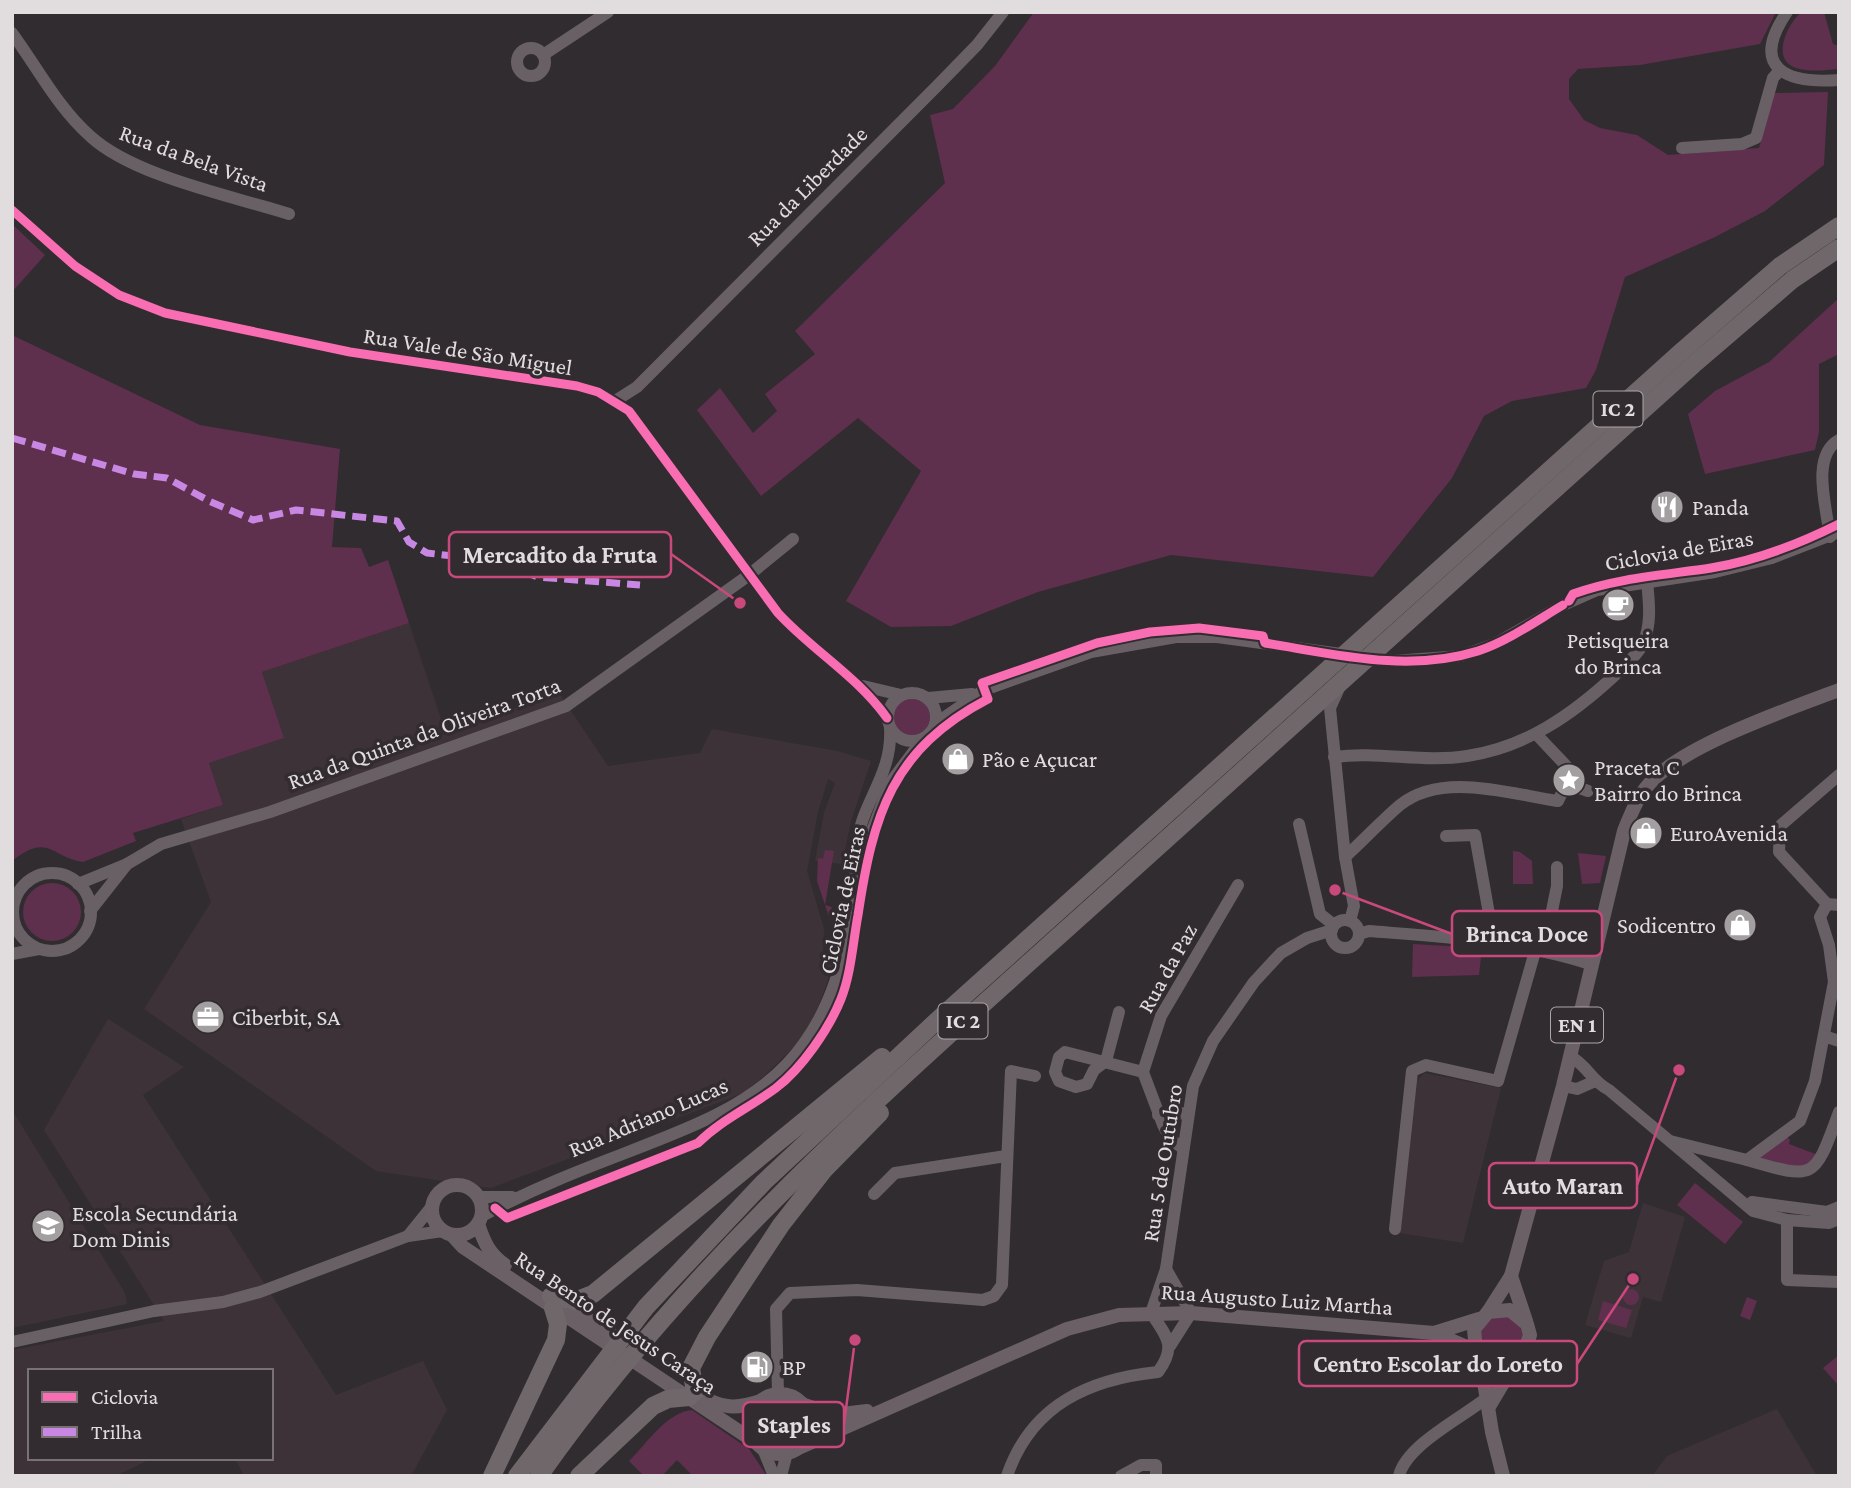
<svg xmlns="http://www.w3.org/2000/svg" width="1851" height="1488" font-family="'Crimson Pro',serif">
<style>
.built{fill:#3e3239}
.green{fill:#5f2f4e}
.lines{fill:none;stroke-linecap:round;stroke-linejoin:round}
.minor{stroke:#696066;stroke-width:12}
.major{stroke:#6b6066;stroke-width:14}
.highway{stroke:#70676b;stroke-width:18}
.quiet{stroke:#c787e3;stroke-width:7;stroke-dasharray:14 7;stroke-linecap:butt}
.cycleway-casing{stroke:#322b2f;stroke-width:13}
.cycleway{stroke:#f96db3;stroke-width:9}
.labels{text-anchor:middle;stroke-width:7;stroke-linejoin:round;paint-order:stroke}
.shield{fill:#322b2f;stroke:#aca8aa;stroke-width:2}
.shield-label{font-size:21px;font-weight:bold;fill:#e1dddf}
.street-label{font-size:23px;fill:#e1dddf;stroke:#322b2f}
.poi-label{font-size:23px;fill:#e1dddf;stroke:#322b2f;text-anchor:start}
.leader{fill:none;stroke:#ca497c;stroke-width:2.5}
.callout-dot{fill:#ca497c;stroke:#322b2f;stroke-width:2.5}
.callout{fill:#322b2f;stroke:#ca497c;stroke-width:2.5}
.callout-label{font-size:24px;text-anchor:middle;font-weight:bold;fill:#e1dddf}
</style>
<rect width="100%" height="100%" fill="#312c2f"/>
<g class="built">
<path d="M409,623L445,731L559,693L608,766L700,753L712,729L837,751L871,761L851,821L842,864L815,861L824,813L835,783L828,779L818,812L807,871L824,929L823,954L836,957L819,1005L801,1040L749,1091L491,1188L376,1171L144,1009L211,902L181,819L223,805L209,763L284,738L262,672Z"/>
<path d="M108,1019L184,1067L143,1095L336,1395L423,1361L447,1410L411,1476H244L235,1458H271V1371H30V1458H153L115,1476H12V1350L164,1321L44,1130Z"/>
<path d="M1424,1073L1501,1088L1463,1243L1399,1233L1417,1081Z"/>
<path d="M12,1110L125,1293L127,1304L12,1328Z"/>
<path d="M1643,1203L1685,1217L1661,1302L1643,1297L1631,1338L1585,1325L1604,1261L1629,1252Z"/>
<path d="M1777,1409L1817,1476H1652L1667,1456Z"/>
</g>
<g class="green">
<path d="M1034,12H1776L1760,44L1640,65L1578,69L1569,79V99L1584,120L1600,128L1637,135L1668,155L1759,148L1774,93L1828,92L1824,165L1765,211L1715,237L1625,277L1596,370L1586,388L1512,401L1484,416L1452,478L1373,577L1171,555L1038,592L951,626L891,627L846,601L921,471L858,418L761,496L697,410L720,388L753,433L777,411L765,394L815,354L795,331L945,183L930,115L953,109L995,66Z"/>
<path d="M1801,12H1824L1833,44L1839,46V69C1827,70 1812,72 1800,69C1769,63 1786,26 1801,12Z"/>
<path d="M12,224L45,255L12,292Z"/>
<path d="M1839,298V354L1819,364V432L1815,450L1705,474L1688,414L1715,391L1769,362Z"/>
<path d="M12,335L200,425L340,449L332,547L361,548L369,567L388,560L409,623L262,672L284,738L209,763L223,805L133,833L136,841L83,862C51,857 48,832 12,861Z"/>
<circle cx="911" cy="717" r="19"/>
<path d="M825,850L834,851L825,905L832,907L829,917L817,881L818,858L823,859Z"/>
<path d="M1513,851L1520,852L1532,861L1533,884H1513Z"/>
<path d="M1578,853L1606,856L1600,883L1582,884Z"/>
<circle cx="52" cy="912" r="29"/>
<path d="M1413,944L1482,948L1479,975L1412,977Z"/>
<path d="M1785,1137L1790,1139L1789,1144L1818,1155L1806,1170L1755,1159Z"/>
<path d="M1695,1183L1743,1222L1725,1244L1677,1205Z"/>
<circle cx="1631" cy="1297" r="8"/>
<path d="M1747,1297L1757,1301L1750,1320L1740,1316Z"/>
<path d="M1603,1301L1632,1310L1626,1328L1598,1320Z"/>
<circle cx="1501" cy="1338" r="22"/>
<path d="M1839,1355V1386L1823,1368Z"/>
<path d="M692,1410L749,1449L767,1476H693L677,1460L662,1476H644L629,1461C646,1444 667,1412 692,1410Z"/>
</g>
<g class="lines">
<g class="minor">
<path d="M1787,12C1749,68 1786,84 1839,80"/>
<path d="M12,33C37,67 58,108 90,136C133,176 232,196 289,214"/>
<circle cx="531" cy="62" r="14"/>
<path d="M543,55L608,12"/>
<path d="M1682,148L1742,144L1756,138L1773,78L1780,70"/>
<path d="M12,210L75,266L119,295L165,313L350,352L577,386L598,392L629,411L778,613C813,651 857,676 887,718"/>
<path d="M615,401L637,387L936,87L977,45L1003,12"/>
<path d="M1830,537C1827,509 1810,456 1839,440"/>
<path d="M863,686L901,695"/>
<path d="M1340,686L1330,708L1345,857L1354,906L1350,921"/>
<circle cx="912" cy="717" r="24"/>
<path d="M928,698L972,694"/>
<path d="M935,724L984,690L1091,652L1176,637H1217L1393,661L1461,656L1495,644L1563,605L1597,590L1715,572L1772,558L1839,532"/>
<path d="M1334,757C1379,751 1423,763 1467,756C1526,747 1572,715 1615,675C1624,666 1637,656 1643,644C1652,623 1649,602 1647,581"/>
<path d="M1839,775L1780,826L1779,852L1827,904L1839,905"/>
<path d="M1566,783L1588,791"/>
<path d="M1299,824L1320,914L1334,925"/>
<path d="M1446,836L1475,835L1494,942"/>
<path d="M1345,857C1364,840 1381,821 1400,805C1442,771 1510,794 1558,801L1572,772L1537,735"/>
<path d="M860,863L890,783L923,739"/>
<circle cx="52" cy="912" r="39"/>
<path d="M78,884L127,864L161,844L270,812L566,706L749,575L793,539"/>
<path d="M90,911L127,864"/>
<circle cx="1345" cy="934" r="14"/>
<path d="M1359,934L1369,931C1444,937 1518,941 1590,964"/>
<path d="M1544,950L1557,886V867"/>
<path d="M12,954L39,949"/>
<path d="M1119,1012L1106,1061L1094,1070L1087,1084L1076,1087L1059,1081L1055,1072L1059,1057L1065,1052L1143,1072"/>
<path d="M1824,1036L1839,1041"/>
<path d="M1570,1056C1589,1067 1591,1081 1609,1090L1753,1211L1787,1220L1829,1223L1839,1219"/>
<path d="M1563,1086L1577,1089L1593,1082"/>
<path d="M1158,1115L1188,1113"/>
<path d="M1670,1141L1747,1160L1800,1121L1815,1081L1834,982L1829,945L1820,917L1827,904"/>
<path d="M1183,1148L1171,1140L1163,1125L1143,1072L1161,1016L1238,885"/>
<path d="M1747,1160C1816,1180 1814,1180 1839,1112"/>
<path d="M874,1194L895,1173L1006,1156"/>
<path d="M478,1197H512"/>
<path d="M1752,1202L1827,1212L1839,1207"/>
<path d="M482,1216C687,1105 844,1142 857,848C859,804 893,777 890,728"/>
<path d="M1787,1220V1280L1839,1282"/>
<path d="M1395,1229L1412,1071L1426,1065L1498,1081L1536,948"/>
<path d="M408,1236L433,1205"/>
<path d="M1166,1269L1191,1313L1170,1346"/>
<path d="M12,1342L154,1311L223,1302L260,1292L408,1236L443,1231"/>
<path d="M778,1394L776,1309L790,1293L857,1290L983,1300L994,1296L1002,1285L1011,1071L1035,1076"/>
<path d="M763,1449L774,1476"/>
<path d="M781,1476L787,1453"/>
<path d="M1007,1476C1031,1405 1089,1379 1158,1372C1177,1347 1167,1336 1151,1313L1166,1269L1193,1086L1213,1041L1254,982L1281,953L1307,938L1332,930"/>
<path d="M1121,1476L1141,1465H1156V1476"/>
<path d="M1399,1476C1406,1445 1463,1417 1488,1397"/>
</g>
<g class="major">
<circle cx="457" cy="1210" r="25"/>
<path d="M478,1224C484,1242 489,1254 505,1265"/>
<path d="M452,1235L463,1247L758,1444"/>
<path d="M1511,1276L1526,1321"/>
<path d="M575,1311L614,1336"/>
<path d="M1488,1312L1511,1276L1563,1086L1624,831C1631,814 1637,797 1650,783C1684,745 1789,709 1839,690"/>
<path d="M1434,1333L1479,1319"/>
<path d="M1480,1357L1492,1432L1503,1476"/>
<circle cx="780" cy="1424" r="30"/>
<path d="M700,1395C721,1409 737,1409 761,1401"/>
<path d="M802,1404L834,1415L867,1411"/>
<path d="M1490,1405L1515,1363"/>
<path d="M796,1449L1067,1329L1119,1315L1191,1313L1434,1333L1476,1351L1487,1363L1506,1366L1523,1356L1530,1335L1527,1324L1510,1310L1488,1312L1474,1329L1476,1351"/>
</g>
<g class="highway">
<path d="M551,1296L575,1301L593,1294L882,1057"/>
<path d="M695,1392L691,1368L707,1337L781,1225L824,1170L880,1113"/>
<path d="M492,1476L556,1340L558,1324L553,1308"/>
<path d="M517,1476L646,1307L764,1182L943,1015L1681,352L1780,266L1839,226"/>
<path d="M539,1476C695,1254 900,1079 1100,899C1298,721 1495,542 1693,365L1792,280L1839,248"/>
<path d="M579,1476L653,1406L668,1399L689,1397"/>
</g>
<path class="quiet" d="M12,438L134,474L167,478L209,501L253,520L296,510L397,521L409,542L427,553L496,561L538,577L640,585"/>
<defs>
<g id="cycleway">
<path d="M12,210L75,266L119,295L165,313L350,352L577,386L598,392L629,411L778,613C813,651 857,676 887,718"/>
<path d="M1569,601L1573,594C1617,578 1664,575 1711,568C1755,561 1799,544 1839,524"/>
<path d="M495,1208L507,1218L698,1143C721,1120 749,1108 776,1088C802,1068 829,1029 841,999C851,974 853,942 858,915C873,815 892,749 988,699L982,683L1097,643L1150,632L1199,628L1263,636L1265,643C1334,654 1408,673 1478,651C1508,641 1536,621 1563,605"/>
</g>
</defs>
<use href="#cycleway" class="cycleway-casing"/>
<use href="#cycleway" class="cycleway"/>
</g>
<defs>
<symbol id="restaurant-disc" viewBox="-11 -11 22 22"><circle r="9.5" fill="#a39fa1" stroke="#322b2f"/><path d="M-5-6h1v4h1v-4h1v4h1v-4h1v5L-1.5 .5V6h-2V.5L-5-1ZM5-6V6H3V1.5H1.5Q1.5-4 5-6Z" fill="#fff"/></symbol>
<symbol id="cafe-disc" viewBox="-11 -11 22 22"><circle r="9.5" fill="#a39fa1" stroke="#322b2f"/><path d="M-5.5-4.5H6V0H3Q3 3.5 0 3.5H-2.5Q-5.5 3.5-5.5 0ZM3-3.2v2h1.7v-2ZM-6 4.5H4V6H-6Z" fill="#fff"/></symbol>
<symbol id="shop-disc" viewBox="-11 -11 22 22"><circle r="9.5" fill="#a39fa1" stroke="#322b2f"/><path d="M-5-2.5h2.3a2.7 3.5 0 0 1 5.4 0H5L5.5 6h-11ZM-1.5-2.5h3a1.5 2.3 0 0 0-3 0Z" fill="#fff"/></symbol>
<symbol id="sight-disc" viewBox="-11 -11 22 22"><circle r="9.5" fill="#a39fa1" stroke="#322b2f"/><path d="M0-6L1.8-2.2L6-1.7L2.9 1.2L3.7 5.4L0 3.3L-3.7 5.4L-2.9 1.2L-6-1.7L-1.8-2.2Z" fill="#fff"/></symbol>
<symbol id="office-disc" viewBox="-11 -11 22 22"><circle r="9.5" fill="#a39fa1" stroke="#322b2f"/><path d="M-6-3h4V-5.5h4V-3h4V5H-6ZM-1-4.5V-3h2v-1.5ZM-6 0V1H6V0Z" fill="#fff"/></symbol>
<symbol id="school-disc" viewBox="-11 -11 22 22"><circle r="9.5" fill="#a39fa1" stroke="#322b2f"/><path d="M0-5L7-2L0 1L-7-2ZM-4 1L0 2.5L4 1V4Q0 6-4 4Z" fill="#fff"/></symbol>
<symbol id="fuel-disc" viewBox="-11 -11 22 22"><circle r="9.5" fill="#a39fa1" stroke="#322b2f"/><path d="M-5.5-6h7V0h2V4h1.3V-2.5L3-4.5l.8-.8L6-3V5H2.5V1h-1V6h-7ZM-4.2-4.7v3.2H.2V-4.7Z" fill="#fff"/></symbol>
</defs>
<g fill-rule="evenodd">
<use href="#restaurant-disc" x="1648" y="488" width="38" height="38"/>
<use href="#cafe-disc" x="1599" y="586" width="38" height="38"/>
<use href="#shop-disc" x="939" y="740" width="38" height="38"/>
<use href="#sight-disc" x="1550" y="761" width="38" height="38"/>
<use href="#shop-disc" x="1627" y="814" width="38" height="38"/>
<use href="#shop-disc" x="1721" y="906" width="38" height="38"/>
<use href="#office-disc" x="189" y="998" width="38" height="38"/>
<use href="#school-disc" x="29" y="1207" width="38" height="38"/>
<use href="#fuel-disc" x="738" y="1348" width="38" height="38"/>
</g>
<g class="labels">
<g class="shield">
<rect x="1593.5" y="391.5" width="49" height="35" rx="5"/>
<rect x="938.5" y="1003.5" width="49" height="35" rx="5"/>
<rect x="1551" y="1007.5" width="52" height="35" rx="5"/>
</g>
<g class="shield-label">
<text x="1618" y="416">IC 2</text>
<text x="963" y="1028">IC 2</text>
<text x="1577" y="1032">EN 1</text>
</g>
<g class="street-label">
<text transform="translate(194 158) rotate(20)" y="8">Rua da Bela Vista</text>
<text transform="translate(807 186) rotate(-45)" y="8">Rua da Liberdade</text>
<text transform="translate(468 351) rotate(9)" y="8">Rua Vale de São Miguel</text>
<text transform="translate(1679 550) rotate(-10)" y="8">Ciclovia de Eiras</text>
<text transform="translate(424 733) rotate(-20)" y="8">Rua da Quinta da Oliveira Torta</text>
<text transform="translate(842 900) rotate(-78)" y="8">Ciclovia de Eiras</text>
<text transform="translate(1167 968) rotate(-61)" y="8">Rua da Paz</text>
<text transform="translate(648 1117) rotate(-23)" y="8">Rua Adriano Lucas</text>
<text transform="translate(1162 1163) rotate(-81)" y="8">Rua 5 de Outubro</text>
<text transform="translate(1277 1299) rotate(4)" y="8">Rua Augusto Luiz Martha</text>
<text transform="translate(616 1322) rotate(34)" y="8">Rua Bento de Jesus Caraça</text>
</g>
<g class="poi-label">
<text x="1692" y="515">Panda</text>
<text x="1618" y="648" text-anchor="middle">Petisqueira<tspan x="1618" dy="26">do Brinca</tspan></text>
<text x="982" y="767">Pão e Açucar</text>
<text x="1594" y="775">Praceta C<tspan x="1594" dy="26">Bairro do Brinca</tspan></text>
<text x="1670" y="841">EuroAvenida</text>
<text x="1716" y="933" text-anchor="end">Sodicentro</text>
<text x="232" y="1025">Ciberbit, SA</text>
<text x="72" y="1221">Escola Secundária<tspan x="72" dy="26">Dom Dinis</tspan></text>
<text x="782" y="1375">BP</text>
</g>
</g>
<path class="leader" d="M740 603L671 554M1335 890L1452 934M1679 1070L1637 1185M1633 1279L1577 1364M855 1340L844 1424"/>
<g class="callout-dot">
<circle cx="740" cy="603" r="7"/>
<circle cx="1335" cy="890" r="7"/>
<circle cx="1679" cy="1070" r="7"/>
<circle cx="1633" cy="1279" r="7"/>
<circle cx="855" cy="1340" r="7"/>
</g>
<g class="callout">
<rect x="449" y="532" width="222" height="45" rx="7"/>
<rect x="1452" y="911" width="150" height="45" rx="7"/>
<rect x="1489" y="1163" width="148" height="45" rx="7"/>
<rect x="1299" y="1341" width="278" height="45" rx="7"/>
<rect x="743" y="1402" width="101" height="45" rx="7"/>
</g>
<g class="callout-label">
<text x="560" y="563">Mercadito da Fruta</text>
<text x="1527" y="942">Brinca Doce</text>
<text x="1563" y="1194">Auto Maran</text>
<text x="1438" y="1372">Centro Escolar do Loreto</text>
<text x="794" y="1433">Staples</text>
</g>
<rect width="1851" height="1488" fill="none" stroke="#e1dddf" stroke-width="28"/>
<rect x="28" y="1369" width="245" height="91" fill="#322b2f" stroke="#787275" stroke-width="2"/>
<rect x="42" y="1392" width="35" height="10" fill="#f96db3" stroke="#787275" stroke-width="2"/>
<text x="91" y="1404" font-size="21" fill="#e1dddf">Ciclovia</text>
<rect x="42" y="1427" width="35" height="10" fill="#c787e3" stroke="#787275" stroke-width="2"/>
<text x="91" y="1439" font-size="21" fill="#e1dddf">Trilha</text>
</svg>
